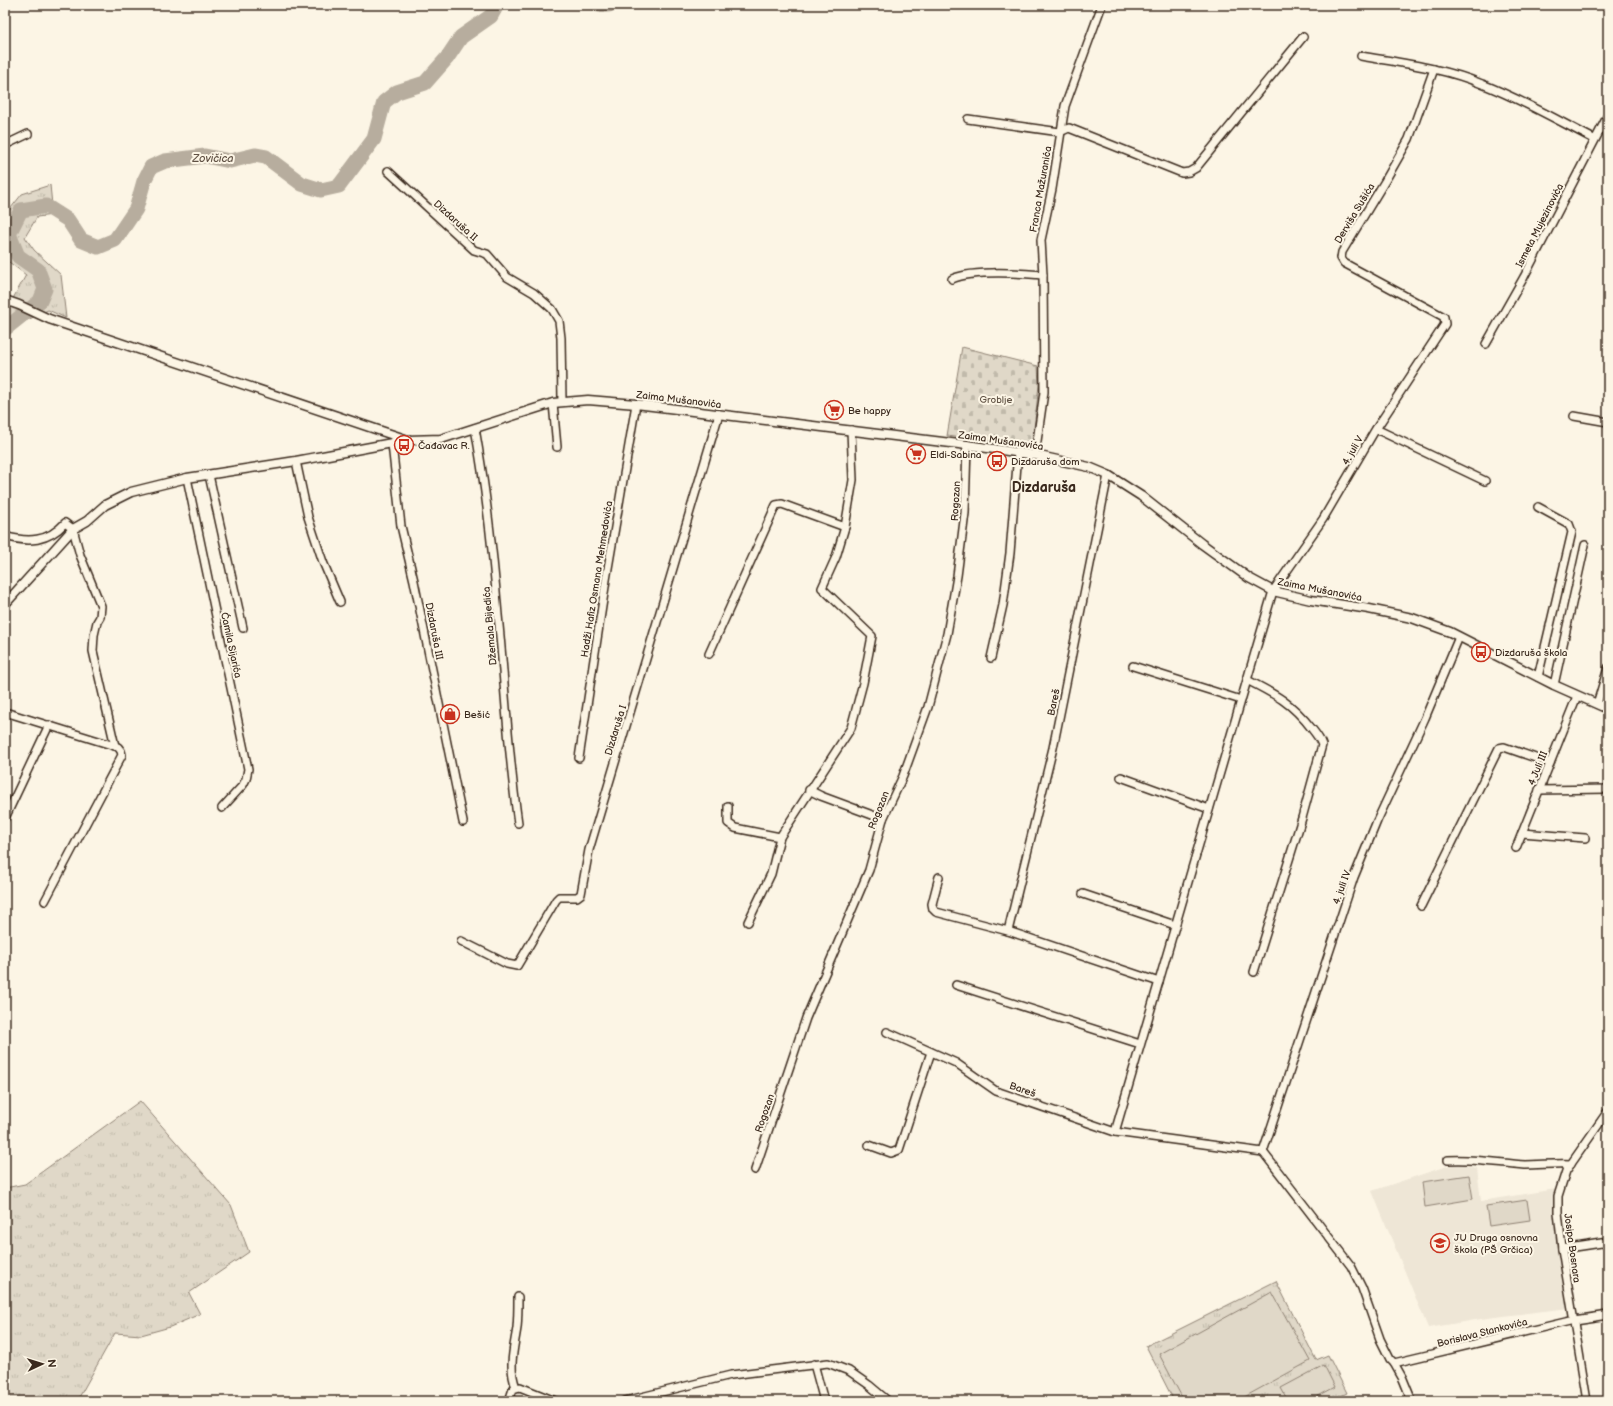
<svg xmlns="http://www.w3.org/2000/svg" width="1613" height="1406" font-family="'Balsamiq Sans',sans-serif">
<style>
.built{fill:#eee6d6}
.grass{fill:url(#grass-tufts);stroke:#8e8173}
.cemetery{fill:url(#cemetery-stones);stroke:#8e8173}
.garden{fill:#e0d8c8;stroke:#8e8173}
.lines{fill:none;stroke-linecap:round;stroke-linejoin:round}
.river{stroke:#b7ad9e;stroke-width:15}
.minor-casing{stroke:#3b2a1e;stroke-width:10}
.tertiary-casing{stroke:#3b2a1e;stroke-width:11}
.minor{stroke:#fcf5e5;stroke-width:7}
.tertiary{stroke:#fcf5e5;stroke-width:8}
.labels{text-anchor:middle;stroke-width:4;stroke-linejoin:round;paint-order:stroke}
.street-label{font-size:10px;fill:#3b2a1e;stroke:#fcf5e5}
.park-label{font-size:10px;fill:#645648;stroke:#fcf5e5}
.poi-label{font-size:10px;fill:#3b2a1e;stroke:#fcf5e5;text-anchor:start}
.water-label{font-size:11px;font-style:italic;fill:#605144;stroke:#fcf5e5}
.district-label{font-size:14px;font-weight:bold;fill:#3b2a1e;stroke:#fcf5e5}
</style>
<defs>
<pattern id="grass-tufts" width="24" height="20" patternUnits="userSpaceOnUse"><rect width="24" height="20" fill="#e0d8c8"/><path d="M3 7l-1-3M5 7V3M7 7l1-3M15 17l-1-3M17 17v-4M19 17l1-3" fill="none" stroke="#c1baab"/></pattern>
<pattern id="cemetery-stones" width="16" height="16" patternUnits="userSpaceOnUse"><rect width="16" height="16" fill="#e0d8c8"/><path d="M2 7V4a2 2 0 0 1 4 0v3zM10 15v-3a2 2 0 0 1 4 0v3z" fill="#c1baab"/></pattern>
</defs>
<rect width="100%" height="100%" fill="#fcf5e5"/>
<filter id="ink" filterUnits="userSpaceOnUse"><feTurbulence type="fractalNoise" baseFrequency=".025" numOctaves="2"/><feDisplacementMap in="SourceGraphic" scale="8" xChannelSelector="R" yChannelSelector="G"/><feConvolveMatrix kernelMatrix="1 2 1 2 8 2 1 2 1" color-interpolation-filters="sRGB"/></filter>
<g filter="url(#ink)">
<path class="built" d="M1460,1164L1477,1168L1481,1201L1556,1189L1554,1208L1569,1308L1487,1318L1428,1328L1372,1191L1447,1166Z"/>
<g class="grass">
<path d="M50,185L53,215L37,217L25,237L34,250L61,275L66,318L48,310L13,327L5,333V313L26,275L5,259V218L7,213L22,194Z"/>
<path d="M140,1101L231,1205L249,1252L189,1293L200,1314L170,1327L141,1335L115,1333L77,1401H5V1188L25,1184Z"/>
<path d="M1276,1281L1316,1360L1328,1355L1347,1393L1330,1401H1174L1146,1346Z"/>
</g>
<path class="cemetery" d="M962,347L1038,366L1039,385L1032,446L947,436Z"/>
<g class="garden">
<path d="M1469,1175L1473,1199L1425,1207L1422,1182Z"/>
<path d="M1527,1200L1530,1220L1489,1226L1486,1206Z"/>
<path d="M1272,1292L1310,1361L1237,1401H1184L1159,1354Z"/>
<path d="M1324,1365L1335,1387L1309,1401H1288L1281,1388Z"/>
</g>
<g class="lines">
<g class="river">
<path d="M599,5H609"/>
<path d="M5,329L40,301L45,289L38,270L18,256L9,234L21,210L46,206L68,220L81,240L98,247L115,240L136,209L144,181L151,167L165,161L205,156L230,161L255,155L266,157L302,184L321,190L339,186L374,139L384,102L397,92L425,83L447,58L461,37L491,16L497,5"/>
</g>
<defs>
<g id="minor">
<path d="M1361,56C1401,63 1444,68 1482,84C1521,99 1557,120 1594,139"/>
<path d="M968,119L1060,132L1069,128L1182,173L1189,172L1196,168L1303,37"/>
<path d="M5,145L28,134"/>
<path d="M388,171L474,250L487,254L507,277L534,293L552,309L559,321L561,338L562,401"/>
<path d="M952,279C973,270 1020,273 1043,275"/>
<path d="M1486,344L1524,277L1608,115"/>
<path d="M553,403L557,447"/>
<path d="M1574,416L1608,422"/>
<path d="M475,428C486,490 493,552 498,615C505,684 508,754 518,823"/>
<path d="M1376,429L1485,481"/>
<path d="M392,444L401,526L414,581L463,822"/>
<path d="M1035,455L1044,392L1043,275L1041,240L1052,189L1065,106L1102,5"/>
<path d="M296,461L308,517L323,562L340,602"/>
<path d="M209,475L243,628"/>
<path d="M1108,475L1053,748L1008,931L1159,982"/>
<path d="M187,478L248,769L246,779L243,785L222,808"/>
<path d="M1538,507L1569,524L1572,532L1538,677"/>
<path d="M5,536C28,543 48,542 65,523L73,529L80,555L101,606L100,617L97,622L94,635L93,651L115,746"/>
<path d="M709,654L776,505L782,504L845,527"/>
<path d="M991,658L1003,605L1010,553L1018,452"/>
<path d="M1133,666L1241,700"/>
<path d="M1247,680C1275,694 1292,703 1312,729C1316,734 1320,739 1322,745L1302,818L1254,972"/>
<path d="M1554,685L1585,545"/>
<path d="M1597,704L1608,668"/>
<path d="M5,712L118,747L121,751L122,755L45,901"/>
<path d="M579,758L606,580L636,404"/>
<path d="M1121,777L1209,809"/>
<path d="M809,790L821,796L883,819"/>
<path d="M1539,790L1608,789"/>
<path d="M728,806V823L735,828L780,837"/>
<path d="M5,818L49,725"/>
<path d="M1522,833L1585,838"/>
<path d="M1516,848L1577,696"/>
<path d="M939,877L932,904L933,909L936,912L1008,931"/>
<path d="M1083,894L1175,925"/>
<path d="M1421,906L1499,748L1504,747L1550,763"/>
<path d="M748,922L771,874L780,837L851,728L863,683L872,636L822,588L836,557L845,527L853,480L851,430"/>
<path d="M461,941L507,964L517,966L556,900L559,897H577L581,894L589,850L719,414"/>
<path d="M956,985L1140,1044"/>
<path d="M887,1032L956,1063L996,1091L1115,1132L1263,1152"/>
<path d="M1115,1132L1273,591L1323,519L1374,432L1445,324L1444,317L1344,263L1341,258L1342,252L1385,181L1409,139L1434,69"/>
<path d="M869,1145L891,1153L899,1150L931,1052"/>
<path d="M1263,1152L1354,877L1377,821L1425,718L1459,637"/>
<path d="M1263,1152L1351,1266L1362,1288L1380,1339L1390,1359L1394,1363L1403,1379L1412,1401"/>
<path d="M1448,1160C1474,1158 1499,1163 1525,1165C1540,1165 1556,1163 1571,1164"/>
<path d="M755,1170L806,1018L869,870L883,819L903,776L928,707L947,634L957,576L965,513L967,445"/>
<path d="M1562,1249L1608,1242"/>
<path d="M1394,1363L1574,1320L1608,1315"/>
<path d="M814,1364L824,1401"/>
<path d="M516,1387C508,1368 514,1348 517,1328C518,1318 518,1307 518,1297"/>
<path d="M509,1401L513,1389L520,1387L555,1401"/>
<path d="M625,1401L731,1375L828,1363L849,1371L869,1385L888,1401"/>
<path d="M1587,1401L1562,1249L1558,1212V1196L1566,1171L1608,1111"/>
</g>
<g id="tertiary">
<path d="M5,300L19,305L49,319L408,440"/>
<path d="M5,604L73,529L87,521L105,505L131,492L187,478L296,461L408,440L441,439L553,403L588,400L636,404L967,445L1035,455L1089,467L1108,475L1141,496L1202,544L1249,578L1273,591L1311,600L1369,609L1412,618L1450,632L1554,685L1608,709"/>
</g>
</defs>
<use href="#minor" class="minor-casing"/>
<use href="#tertiary" class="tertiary-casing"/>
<use href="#minor" class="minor"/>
<use href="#tertiary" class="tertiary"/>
</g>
</g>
<defs>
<symbol id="supermarket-ring" viewBox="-11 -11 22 22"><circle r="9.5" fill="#fcf5e5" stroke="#c8321e" stroke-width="1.5"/><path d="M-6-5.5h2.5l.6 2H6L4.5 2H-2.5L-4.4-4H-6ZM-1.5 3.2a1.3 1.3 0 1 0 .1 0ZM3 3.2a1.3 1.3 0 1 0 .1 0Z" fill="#c8321e"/></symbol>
<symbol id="bus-ring" viewBox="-11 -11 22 22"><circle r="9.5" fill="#fcf5e5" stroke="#c8321e" stroke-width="1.5"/><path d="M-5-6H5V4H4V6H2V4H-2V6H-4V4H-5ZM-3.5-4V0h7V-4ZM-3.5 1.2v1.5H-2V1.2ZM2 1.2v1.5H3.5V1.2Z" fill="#c8321e"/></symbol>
<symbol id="shop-ring" viewBox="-11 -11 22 22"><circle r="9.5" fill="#fcf5e5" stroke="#c8321e" stroke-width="1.5"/><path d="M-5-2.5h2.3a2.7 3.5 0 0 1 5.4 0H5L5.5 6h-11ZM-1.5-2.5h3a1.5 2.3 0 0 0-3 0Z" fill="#c8321e"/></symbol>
<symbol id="school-ring" viewBox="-11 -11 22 22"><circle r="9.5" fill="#fcf5e5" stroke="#c8321e" stroke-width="1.5"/><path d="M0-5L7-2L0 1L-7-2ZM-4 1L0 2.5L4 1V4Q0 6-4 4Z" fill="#c8321e"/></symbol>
</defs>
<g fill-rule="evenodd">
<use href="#supermarket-ring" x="823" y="399" width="22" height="22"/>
<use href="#bus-ring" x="393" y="434" width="22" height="22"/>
<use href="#supermarket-ring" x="905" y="443" width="22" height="22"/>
<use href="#bus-ring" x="986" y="450" width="22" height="22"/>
<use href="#bus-ring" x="1470" y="641" width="22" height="22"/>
<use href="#shop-ring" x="439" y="703" width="22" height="22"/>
<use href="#school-ring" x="1429" y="1232" width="22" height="22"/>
</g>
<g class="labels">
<g class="street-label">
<text transform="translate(1040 189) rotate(-80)" y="4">Franca Mažuranića</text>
<text transform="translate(1354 213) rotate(-59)" y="4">Derviša Sušića</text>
<text transform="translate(456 220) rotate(42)" y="4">Dizdaruša II</text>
<text transform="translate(1539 225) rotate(-63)" y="4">Ismeta Mujezinovića</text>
<text transform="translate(679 399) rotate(7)" y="4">Zaima Mušanovića</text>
<text transform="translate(1001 440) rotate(8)" y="4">Zaima Mušanovića</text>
<text transform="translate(1352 450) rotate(-60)" y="4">4. juli V</text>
<text transform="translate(955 501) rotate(-87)" y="4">Rogozan</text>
<text transform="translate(596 579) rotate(-81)" y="4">Hadži Hafiz Osmana Mehmedovića</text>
<text transform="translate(1320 589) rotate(11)" y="4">Zaima Mušanovića</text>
<text transform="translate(489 626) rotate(-95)" y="4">Džemala Bijedića</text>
<text transform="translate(435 631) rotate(79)" y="4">Dizdaruša III</text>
<text transform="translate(232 645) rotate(78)" y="4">Ćamila Sijarića</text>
<text transform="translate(1053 702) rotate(-78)" y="4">Bareš</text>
<text transform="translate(615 730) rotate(-73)" y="4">Dizdaruša I</text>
<text transform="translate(1537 768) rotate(-68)" y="4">4 Juli III</text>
<text transform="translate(878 810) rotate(-68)" y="4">Rogozan</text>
<text transform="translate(1341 887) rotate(-70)" y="4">4. juli IV</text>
<text transform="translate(1023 1089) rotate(19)" y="4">Bareš</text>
<text transform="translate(764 1113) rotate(-71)" y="4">Rogozan</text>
<text transform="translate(1573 1248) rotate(82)" y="4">Josipa Bosnara</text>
<text transform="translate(1482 1332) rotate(-14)" y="4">Borislava Stankovića</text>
</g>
<g class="park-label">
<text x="996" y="403">Groblje</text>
</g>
<g class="poi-label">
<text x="848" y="414">Be happy</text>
<text x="418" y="449">Čađavac R.</text>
<text x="930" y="458">Eldi-Sabina</text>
<text x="1011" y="465">Dizdaruša dom</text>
<text x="1495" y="656">Dizdaruša škola</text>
<text x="464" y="718">Bešić</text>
<text x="1454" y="1241">JU Druga osnovna<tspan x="1454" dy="12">škola (PŠ Grčica)</tspan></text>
</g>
<g class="water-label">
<text x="213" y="162">Zovičica</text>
</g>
<g class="district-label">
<text x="1044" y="492">Dizdaruša</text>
</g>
</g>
<rect width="1613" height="1406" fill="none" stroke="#fcf5e5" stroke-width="20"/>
<rect x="10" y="10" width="1593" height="1386" fill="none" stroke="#3b2a1e" stroke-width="1.5" filter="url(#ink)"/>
<g transform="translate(42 1364) rotate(86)" stroke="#fcf5e5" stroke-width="3" paint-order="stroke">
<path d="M0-3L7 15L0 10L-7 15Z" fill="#3b2a1e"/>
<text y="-6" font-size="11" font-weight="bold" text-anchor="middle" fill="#3b2a1e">N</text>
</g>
</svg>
